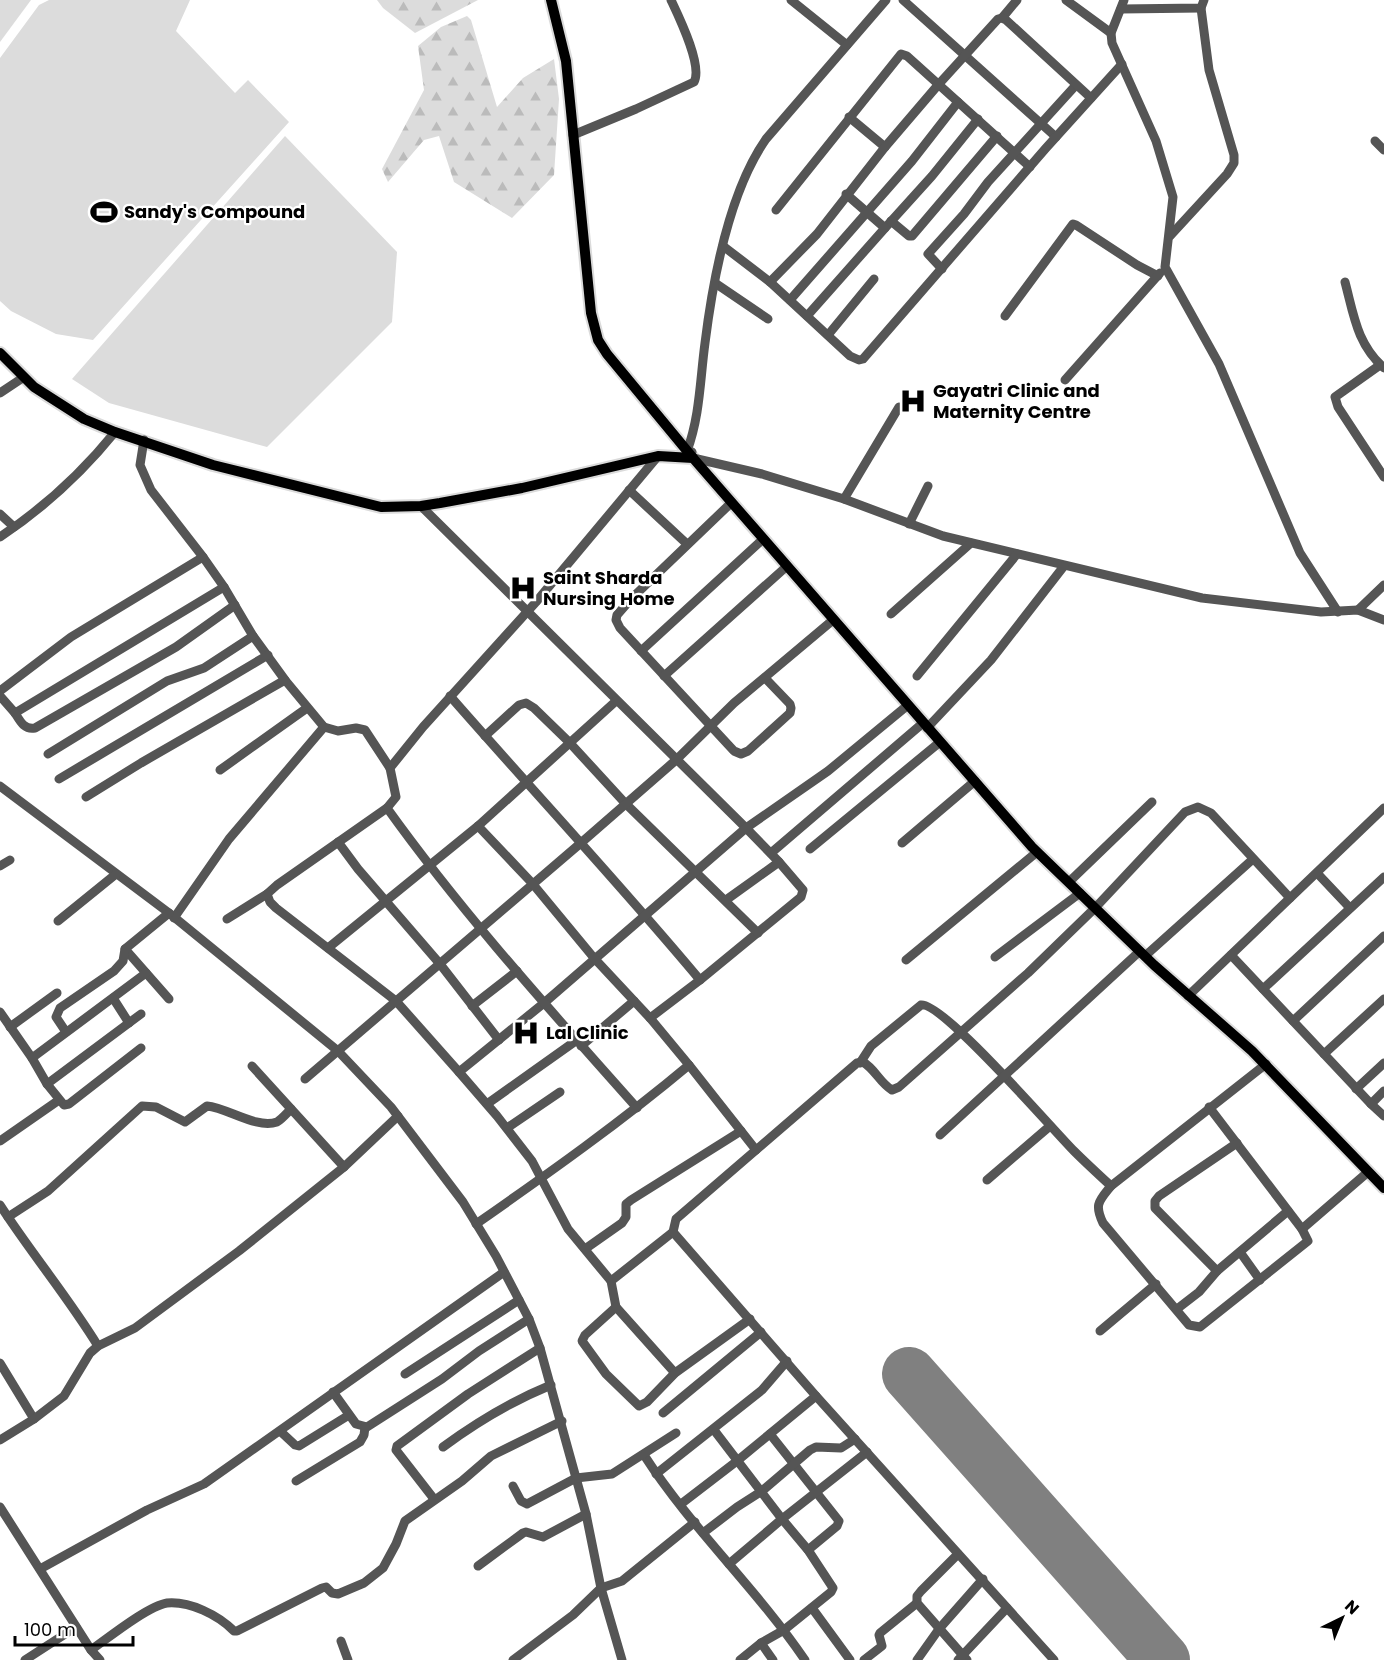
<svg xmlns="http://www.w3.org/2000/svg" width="1384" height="1660" font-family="Poppins,sans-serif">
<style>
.forest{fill:url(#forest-firs)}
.green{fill:#dcdcdc}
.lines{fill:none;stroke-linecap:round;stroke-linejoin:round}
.runway{stroke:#808080;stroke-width:54}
.major-casing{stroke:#dbdbdb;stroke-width:14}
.minor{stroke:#555;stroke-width:9}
.major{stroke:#000;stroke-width:10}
.labels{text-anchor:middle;stroke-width:4.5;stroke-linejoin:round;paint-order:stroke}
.poi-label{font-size:18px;font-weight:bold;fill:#000;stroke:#fff;text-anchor:start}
</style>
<defs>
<pattern id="forest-firs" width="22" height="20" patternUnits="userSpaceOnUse" patternTransform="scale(1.5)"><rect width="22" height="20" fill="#dcdcdc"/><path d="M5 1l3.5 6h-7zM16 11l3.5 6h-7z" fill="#bbb"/></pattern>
</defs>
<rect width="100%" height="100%" fill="#fff"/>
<g class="forest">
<path d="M377,0H478L415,33L383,8Z"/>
<path d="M467,16L471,20L497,107L523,78L554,59L559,99L554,175L512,218L454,182L439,136L424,140L388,182L382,169L424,90L418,46L441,27Z"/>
</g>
<g class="green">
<path d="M0,0H31L0,42Z"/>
<path d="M49,0H190L176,31L235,93L248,80L289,122L93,340L56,334L11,311L0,301V58L39,5Z"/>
<path d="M285,136L397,252L392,322L267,447L109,403L72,379Z"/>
</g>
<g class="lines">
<path class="runway" d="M909,1374L1163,1660"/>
<defs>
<g id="major">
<path d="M551,0L566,61L591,313L598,340L607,354L693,458"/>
<path d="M0,353L34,387L84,419L115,432L213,465L381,507L421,506L440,503L522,488L658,456L693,458L1032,847L1154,965L1252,1051L1384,1188"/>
</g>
</defs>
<use href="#major" class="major-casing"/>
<g class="minor">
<path d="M791,0L847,45"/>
<path d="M903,0L1056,137"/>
<path d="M1066,0L1111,33"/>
<path d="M1124,0L1111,33L1112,43L1156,141L1173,197L1165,267L1219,364L1300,553L1338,612"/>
<path d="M1121,9L1201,8L1204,0"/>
<path d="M1002,18L1017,0"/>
<path d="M849,117L885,147"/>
<path d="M573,135L636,109L694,82C703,66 679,17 671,0"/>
<path d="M1375,141L1384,150"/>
<path d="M846,194L885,228L932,176L978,119"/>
<path d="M776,210L901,54L907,56L1030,167"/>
<path d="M891,221L909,236H912L997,136"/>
<path d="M1170,236L1227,174L1234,163V155L1209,70L1201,8"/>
<path d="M723,246L770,282L850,356L859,360L863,359L1046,148L1122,64"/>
<path d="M942,269L928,254L964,214L988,182L1076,85"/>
<path d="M770,282L817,234L885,147L938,85L998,19L1002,18L1006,20L1091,98"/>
<path d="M1345,282C1354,316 1357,344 1384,368"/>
<path d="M715,283L768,319"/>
<path d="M790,300L912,161L958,102"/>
<path d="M807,316L885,228"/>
<path d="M1005,316L1073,224L1076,225L1137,265L1158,276"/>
<path d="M828,335L874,279"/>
<path d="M1380,365L1335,397L1338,407L1384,477"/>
<path d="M1065,380L1160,273"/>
<path d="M0,393L24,377"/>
<path d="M144,440L140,465L151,490L203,557L224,587L253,636L285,680L324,727L338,731L356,728L365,730L390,768"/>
<path d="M692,452L687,451C700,416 700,380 705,343C713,279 729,192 766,139L886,0"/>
<path d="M693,458L762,474L844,499L943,536L1202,598L1321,612L1358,610L1384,620"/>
<path d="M629,490L687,544"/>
<path d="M844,499L899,407"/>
<path d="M731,503L631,599L617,615L616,620L620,628L734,751L741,754L748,751L790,713L791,708L790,704L765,678"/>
<path d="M421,506L746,828L779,862L803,890L801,897L700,980L650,1018"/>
<path d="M0,514L14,527"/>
<path d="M909,524L928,486"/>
<path d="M0,537C45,507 81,474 115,432"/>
<path d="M1358,610L1384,585"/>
<path d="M891,614L971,543"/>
<path d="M641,651L762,540"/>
<path d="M664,676L786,567"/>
<path d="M917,676L1017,554"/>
<path d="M0,691L71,637L203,557"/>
<path d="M0,696L15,713L224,587"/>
<path d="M450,696C533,791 619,883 700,980"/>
<path d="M15,713C20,721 24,730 35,728L176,647L235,605"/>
<path d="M927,728L991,660L1064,566"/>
<path d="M485,736L519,705L526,703L534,708L569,742L625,803L758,933"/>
<path d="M48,754L167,681L204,668L253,636"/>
<path d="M220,770L307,708"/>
<path d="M59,779L268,655"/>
<path d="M0,786L169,913L338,1051L391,1107L463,1202L496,1256L529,1319L540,1348L586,1514L601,1588L622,1660"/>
<path d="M86,797L141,763L285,680"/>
<path d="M387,808L277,885L267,894L270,902L276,908L396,1001L459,1072L544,1003L746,828L828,771L908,705"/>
<path d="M338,842L358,869L440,964L499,1040"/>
<path d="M902,843L975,781"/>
<path d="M810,849L940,742"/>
<path d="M771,853L923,723"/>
<path d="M0,866L10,860"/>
<path d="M1317,873L1350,908"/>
<path d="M1069,882L1152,802"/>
<path d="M726,900L779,862"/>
<path d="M174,918L229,839L324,727"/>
<path d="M227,919L267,894"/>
<path d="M58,921L116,874"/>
<path d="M328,948L478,826L616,701"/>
<path d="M125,949L169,999"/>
<path d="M1231,955L1371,1104L1384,1091"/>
<path d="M1145,956L1253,859"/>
<path d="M995,957L1080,893"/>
<path d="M906,960L1037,852"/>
<path d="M1263,989L1384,877"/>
<path d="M1188,996L1384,808"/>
<path d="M113,998L129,1023"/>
<path d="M472,1006L517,971"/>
<path d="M0,1012L32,1058L47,1084L64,1105L69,1104L141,1048"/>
<path d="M1293,1021L1384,936"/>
<path d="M10,1027L57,993"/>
<path d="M66,1032L56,1017L60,1008L114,971L123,961L125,949L169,913"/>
<path d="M581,1046L634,1001"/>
<path d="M1324,1054L1384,999"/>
<path d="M32,1058L146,973"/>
<path d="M860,1063L871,1046L921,1005C942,1001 1053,1130 1074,1151C1086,1163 1098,1174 1111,1186C1099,1201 1094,1204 1103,1223L1189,1325L1200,1327L1308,1241L1302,1229L1209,1107"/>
<path d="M689,1065L756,1150"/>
<path d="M252,1066L344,1167"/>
<path d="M459,1072L497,1116L532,1161L568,1229L611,1281"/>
<path d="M305,1079L582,842L676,760L734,703L833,620"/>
<path d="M47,1084L141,1014"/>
<path d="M1356,1089L1384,1063"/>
<path d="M487,1104L577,1040"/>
<path d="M1371,1104L1384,1116"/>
<path d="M637,1108C551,1011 463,914 387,808L396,797L390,768L423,727L536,602L658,456"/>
<path d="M507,1128L560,1092"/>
<path d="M940,1135L1140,951"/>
<path d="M0,1141L59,1100"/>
<path d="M987,1180L1050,1126"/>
<path d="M1111,1186L1266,1064"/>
<path d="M0,1205C31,1253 68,1297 98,1346"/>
<path d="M8,1217L48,1191L142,1106L156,1107L185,1122L207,1106C228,1108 256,1129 277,1122C282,1119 287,1113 291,1109"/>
<path d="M476,1224C549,1173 621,1122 689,1065L650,1018L594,958L532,883L478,826"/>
<path d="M1302,1229L1368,1172"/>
<path d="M673,1232L611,1281L616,1307L675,1373"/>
<path d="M585,1249L622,1223L626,1217V1204L631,1200L741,1131"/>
<path d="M1240,1252L1260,1280"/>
<path d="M1217,1271L1155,1208V1201L1159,1196L1237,1143"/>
<path d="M616,1307L585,1335L582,1341L606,1374L639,1406L647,1402L675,1373L750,1319"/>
<path d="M1177,1309L1199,1292L1217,1271L1288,1211"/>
<path d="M1100,1331L1156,1284"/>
<path d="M0,1363L34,1419"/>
<path d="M405,1374L519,1300"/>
<path d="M333,1392L356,1424L367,1427L442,1379L479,1351L529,1319"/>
<path d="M663,1413L761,1332"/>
<path d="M714,1430L782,1519L808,1550L833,1588L831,1592L784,1630L761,1643L740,1660"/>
<path d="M280,1431L295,1445L299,1446L349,1415"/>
<path d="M770,1434L839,1521L837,1526L808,1550"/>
<path d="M0,1440L34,1419L64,1396L90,1353L98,1346L135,1328L239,1251L344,1167L398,1116"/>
<path d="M443,1447C477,1422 512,1401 551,1385"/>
<path d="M644,1455C691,1528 756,1588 805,1660"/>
<path d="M656,1474L762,1390L787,1361"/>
<path d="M296,1481L360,1442L364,1435L365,1427"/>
<path d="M513,1486L521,1501L527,1504L576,1478L612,1474L676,1433"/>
<path d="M434,1499L396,1450L397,1446L468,1394L540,1348"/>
<path d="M681,1504L737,1461L816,1396"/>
<path d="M0,1507L91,1650L100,1660"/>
<path d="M703,1533L737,1507L762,1491L810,1450L816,1447L841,1448L855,1439"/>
<path d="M958,1554L921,1591L917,1596V1603L967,1660"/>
<path d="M729,1564L782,1519L867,1452"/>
<path d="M478,1566L523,1533L526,1532L543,1537L586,1514"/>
<path d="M40,1569L147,1510L204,1484L504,1272"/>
<path d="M812,1608L850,1660"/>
<path d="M341,1641L348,1660"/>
<path d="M761,1643L773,1660"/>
<path d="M91,1650C108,1638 148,1606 167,1603C190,1601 218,1615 234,1631H237L322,1588L326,1587L332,1593L338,1594L364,1583L383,1568L396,1544L405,1521L462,1481L491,1456L562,1421"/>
<path d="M25,1660L76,1627"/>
<path d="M513,1660L573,1615L601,1588L622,1581L695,1522"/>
<path d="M864,1660L882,1646L879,1635L880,1633L917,1603"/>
<path d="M917,1660L939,1629L983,1579"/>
<path d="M958,1660L1007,1608"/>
<path d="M1054,1660L816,1396L673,1232L676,1219L857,1063L863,1062C875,1069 880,1083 892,1090L899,1087L1028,973L1095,908L1185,812L1198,807L1211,813L1290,898"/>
</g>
<use href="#major" class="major"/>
</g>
<defs>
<symbol id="stadium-bare" viewBox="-9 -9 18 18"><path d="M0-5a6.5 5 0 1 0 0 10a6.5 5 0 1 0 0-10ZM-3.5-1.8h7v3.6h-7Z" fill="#000" stroke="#fff" stroke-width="2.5" paint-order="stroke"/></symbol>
<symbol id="hospital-bare" viewBox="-9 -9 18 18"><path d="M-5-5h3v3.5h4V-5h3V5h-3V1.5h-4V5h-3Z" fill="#000" stroke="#fff" stroke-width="2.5" paint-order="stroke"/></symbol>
</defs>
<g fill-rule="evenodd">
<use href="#stadium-bare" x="85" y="193" width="38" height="38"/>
<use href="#hospital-bare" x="894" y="382" width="38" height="38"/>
<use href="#hospital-bare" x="504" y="569" width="38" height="38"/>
<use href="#hospital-bare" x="507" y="1014" width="38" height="38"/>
</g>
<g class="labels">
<g class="poi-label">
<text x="124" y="218">Sandy's Compound</text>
<text x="933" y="397">Gayatri Clinic and<tspan x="933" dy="21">Maternity Centre</tspan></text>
<text x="543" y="584">Saint Sharda<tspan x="543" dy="21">Nursing Home</tspan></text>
<text x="546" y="1039">Lal Clinic</text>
</g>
</g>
<g transform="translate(1342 1618) rotate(43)" stroke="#ffffff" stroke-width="4.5" paint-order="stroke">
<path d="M0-4.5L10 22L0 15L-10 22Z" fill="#000000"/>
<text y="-9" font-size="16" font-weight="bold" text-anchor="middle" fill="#000000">N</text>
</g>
<path d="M15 1636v9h118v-9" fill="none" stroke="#000000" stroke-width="3"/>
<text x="24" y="1636" font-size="18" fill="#000000" stroke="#ffffff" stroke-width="4.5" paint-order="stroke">100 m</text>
</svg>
